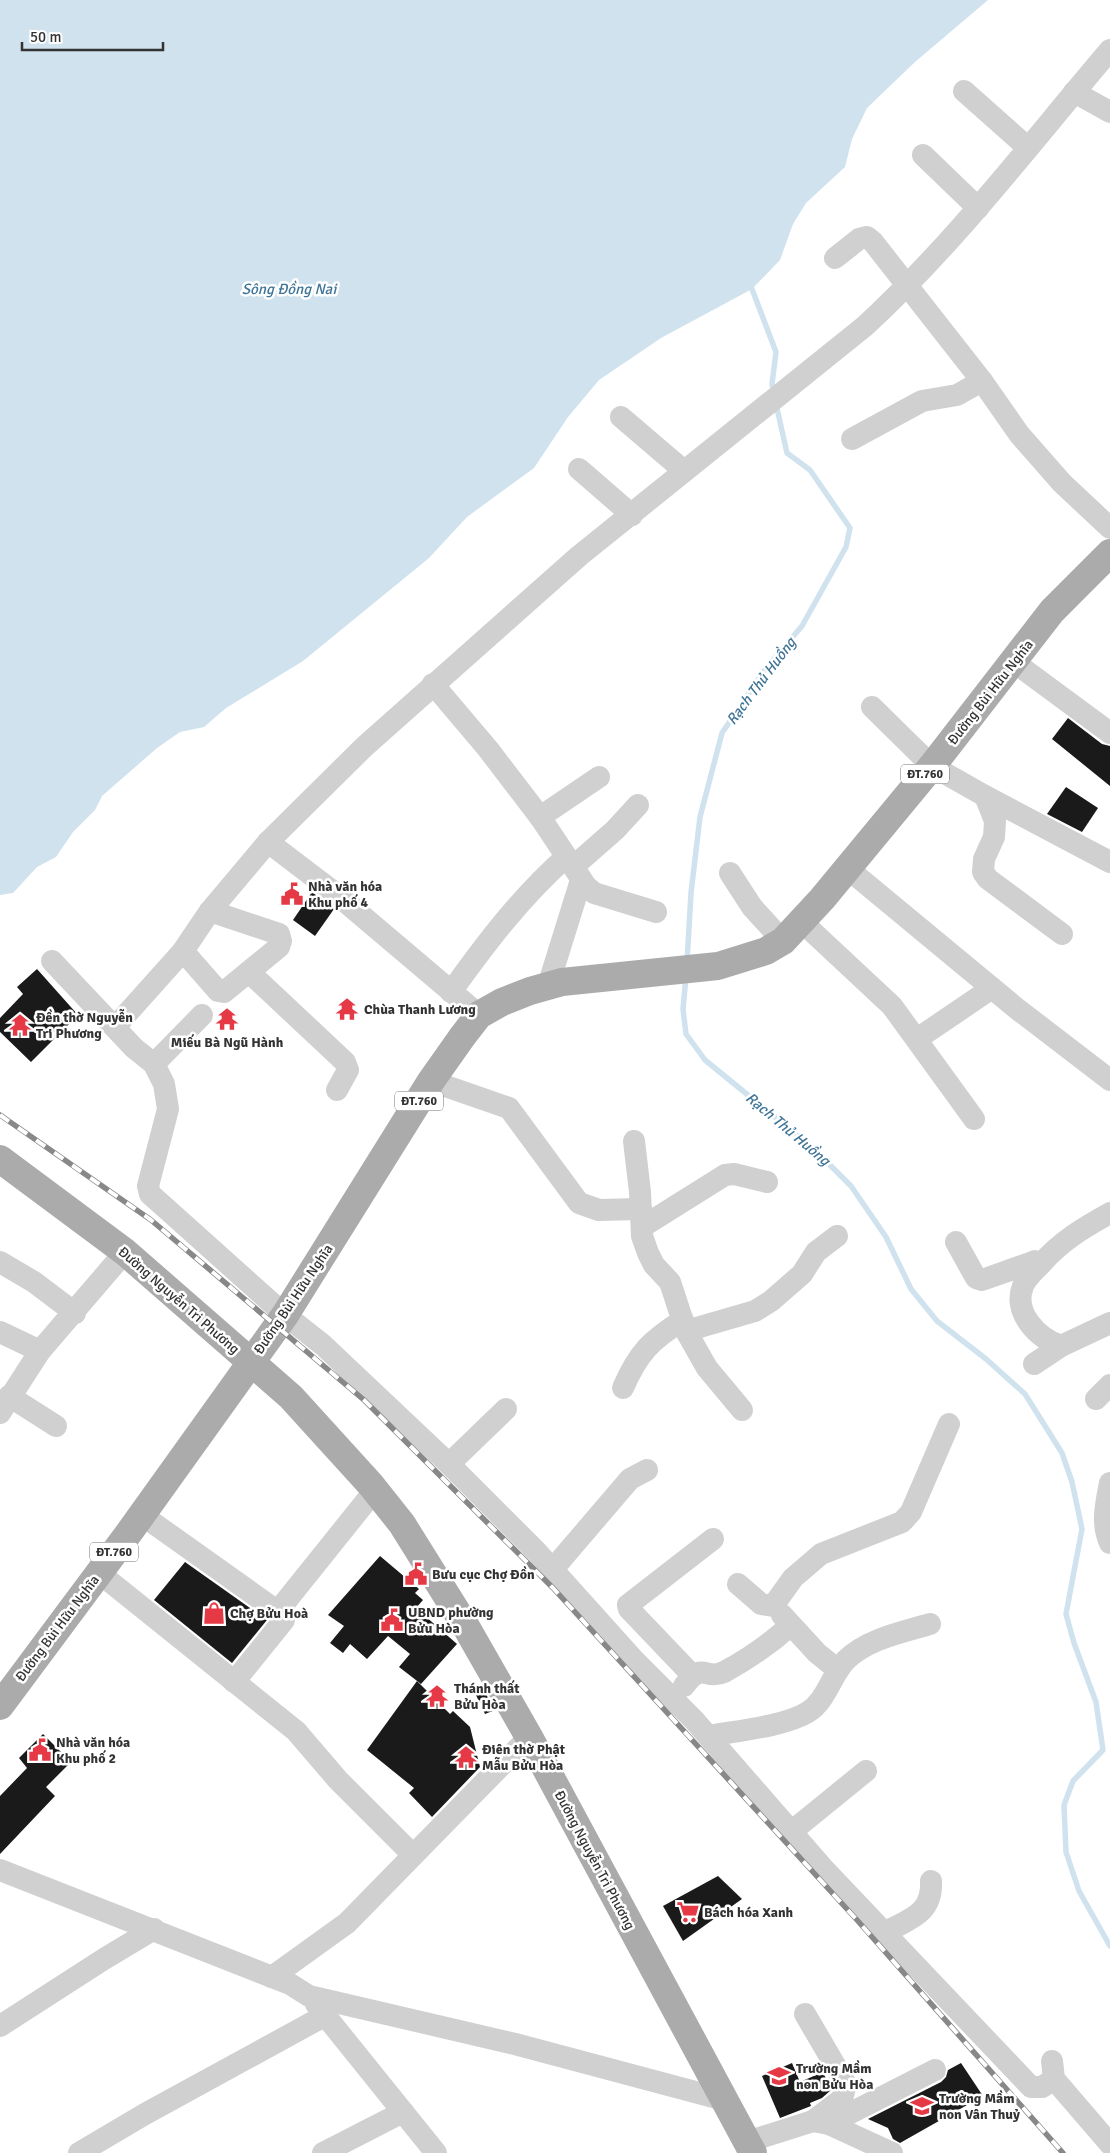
<svg xmlns="http://www.w3.org/2000/svg" width="1110" height="2153" font-family="Signika,sans-serif">
<style>
.water{fill:#cfe2ee}
.lines{fill:none;stroke-linecap:round;stroke-linejoin:round}
.stream{stroke:#cfe2ee;stroke-width:5.5}
.building{fill:#1a1a1a}
.minor{stroke:#d0d0d0;stroke-width:22}
.major{stroke:#ababab;stroke-width:28}
.rail-casing{stroke:#888;stroke-width:5.5}
.rail{stroke:#fff;stroke-width:4;stroke-dasharray:11;stroke-linecap:butt}
.labels{text-anchor:middle;stroke-width:5;stroke-linejoin:round;paint-order:stroke}
.shield{fill:#fff;stroke:#707070;stroke-width:1}
.shield-label{font-size:12px;font-weight:bold;fill:#333}
.street-label{font-size:14px;fill:#333;stroke:#fff}
.poi-label{font-size:14px;font-weight:bold;fill:#333;stroke:#fff;text-anchor:start}
.water-label{font-size:15px;font-style:italic;fill:#3f7597;stroke:#fff}
</style>
<rect width="100%" height="100%" fill="#fff"/>
<path class="water" d="M0,0H988L915,62L867,108L852,139L845,167L806,203L793,224L780,260L752,289L661,338L599,380L568,417L534,468L467,517L429,558L303,661L226,708L204,727L180,732L157,748L102,796L95,810L73,832L56,857L37,867L13,893L0,895Z"/>
<g class="lines">
<g class="stream">
<path d="M752,289L776,352L772,384L774,393"/>
<path d="M687,962L691,893L700,817L722,733L764,671L802,626L846,547L850,528L810,470L787,453L776,404"/>
<path d="M686,977L683,1009L686,1034L705,1060L814,1149L851,1186L886,1237L911,1289L937,1321L986,1359L1025,1394L1062,1453L1072,1482L1082,1529L1066,1614L1074,1643L1096,1702L1103,1750L1073,1781L1064,1805L1066,1852L1079,1891L1110,1946"/>
</g>
</g>
<g class="building">
<path d="M1068,718L1102,744L1110,746V786L1052,739Z"/>
<path d="M1066,787L1098,808L1082,832L1047,814Z"/>
<path d="M312,892L334,909L315,936L293,920Z"/>
<path d="M37,969L78,1015L31,1062L0,1032V1018L23,994L17,987Z"/>
<path d="M380,1556L419,1589L415,1593L423,1600L416,1608L457,1644L421,1684L399,1667L410,1654L388,1636L367,1659L350,1644L343,1653L330,1643L344,1626L328,1615Z"/>
<path d="M185,1562L267,1620L232,1663L154,1600Z"/>
<path d="M417,1681L450,1714L453,1711L470,1727L480,1767L432,1817L409,1793L414,1788L367,1750Z"/>
<path d="M483,1689L495,1710L485,1714L475,1693Z"/>
<path d="M43,1734L71,1762L46,1787L55,1796L0,1854V1796L27,1768L19,1758Z"/>
<path d="M718,1876L742,1899L683,1941L663,1906Z"/>
<path d="M792,2063L800,2082L823,2072L831,2090L822,2098L810,2103L811,2106L780,2118L762,2076Z"/>
<path d="M961,2063L983,2096L900,2143L893,2139L888,2128L868,2119L941,2082L946,2077L948,2070Z"/>
</g>
<g class="lines">
<g class="minor">
<path d="M964,91L1028,148"/>
<path d="M1074,92L1110,112"/>
<path d="M923,155L978,208"/>
<path d="M835,258L859,239L867,237L873,242L982,381L1019,434L1062,483L1110,528"/>
<path d="M621,417L683,470"/>
<path d="M852,439L922,401L957,395L982,381"/>
<path d="M579,469L632,515"/>
<path d="M1014,662L1110,733"/>
<path d="M433,684L488,749L540,817L586,886L594,893L656,912"/>
<path d="M872,707L932,766L985,796L995,821L994,837L984,859L983,872L988,879L1062,934"/>
<path d="M985,796L1110,862"/>
<path d="M540,817L599,777"/>
<path d="M268,842L335,893L479,1015"/>
<path d="M574,866L615,830L638,805"/>
<path d="M847,868L1016,1008L1110,1080"/>
<path d="M730,873L752,907L783,941"/>
<path d="M801,921L892,1006L974,1119"/>
<path d="M183,951L218,991L224,992L279,947L281,941L279,934L210,911"/>
<path d="M52,961L134,1048L154,1064L164,1084L168,1109L148,1186L150,1194L285,1315L323,1345L449,1464L537,1552L635,1661L694,1720L823,1868L1031,2087H1042L1054,2079"/>
<path d="M249,972L345,1062L348,1070L337,1090"/>
<path d="M548,986L581,880"/>
<path d="M451,992C486,943 521,897 566,857"/>
<path d="M115,1027L183,951L210,911L268,842L364,747L579,556L865,326C956,242 1030,144 1110,50"/>
<path d="M917,1039L992,988"/>
<path d="M154,1064L202,1015"/>
<path d="M431,1081L509,1108L579,1203L599,1210L641,1209"/>
<path d="M634,1141L640,1192L642,1236L648,1253L654,1265L670,1282L686,1331L707,1368L742,1410"/>
<path d="M642,1227L725,1175L734,1174L767,1182"/>
<path d="M956,1242L976,1278L982,1280L1030,1263L1035,1261L1040,1265C1061,1241 1083,1228 1110,1213"/>
<path d="M0,1262L34,1282L75,1313"/>
<path d="M1040,1265C1034,1271 1026,1278 1023,1286C1012,1313 1039,1339 1061,1346"/>
<path d="M686,1331L755,1311L771,1301L802,1274L816,1252L837,1236"/>
<path d="M0,1332L40,1351"/>
<path d="M1034,1364L1061,1346L1110,1323"/>
<path d="M623,1388C638,1353 651,1340 683,1320"/>
<path d="M9,1396L56,1426"/>
<path d="M1096,1399L1110,1385"/>
<path d="M0,1413L40,1351L125,1252"/>
<path d="M449,1464L506,1409"/>
<path d="M1110,1483C1106,1503 1101,1524 1110,1543"/>
<path d="M142,1515L284,1616V1620L234,1682"/>
<path d="M553,1569L630,1479L647,1470"/>
<path d="M98,1572L296,1731L338,1780L413,1855"/>
<path d="M738,1584L761,1604L773,1606L793,1578L821,1554L902,1522L911,1512L949,1424"/>
<path d="M278,1611L375,1490"/>
<path d="M782,1615L817,1653L838,1670"/>
<path d="M692,1675L629,1609L628,1605L713,1539"/>
<path d="M684,1686C703,1660 705,1681 724,1672C748,1659 771,1643 791,1625"/>
<path d="M709,1736C736,1731 786,1726 808,1712C827,1700 831,1675 846,1660C867,1639 903,1632 930,1624"/>
<path d="M791,1832L866,1771"/>
<path d="M0,1870L290,1984L309,1996L515,2044L725,2100"/>
<path d="M884,1933C909,1919 933,1914 931,1881"/>
<path d="M272,1977L347,1923L529,1737"/>
<path d="M316,2004L436,2153"/>
<path d="M805,2014L846,2084L842,2099L813,2121"/>
<path d="M0,2026L104,1959L154,1929"/>
<path d="M1052,2061L1054,2079L1110,2144"/>
<path d="M829,2124L935,2070"/>
<path d="M747,2142L813,2121L829,2124L892,2153"/>
<path d="M79,2153L145,2114L326,2015"/>
<path d="M323,2153L403,2112"/>
</g>
<g class="major">
<path d="M0,1159L125,1252L291,1397L371,1485L402,1524L465,1625L529,1737L753,2153"/>
<path d="M0,1706L128,1534L285,1315L431,1081L462,1037L479,1015L502,1002L530,991L562,982L718,966L766,951L783,941L822,899L932,766L1052,611L1110,553"/>
</g>
<defs>
<path id="rail" d="M0,1115L151,1220L364,1400L553,1588L857,1920L1063,2153"/>
</defs>
<use href="#rail" class="rail-casing"/>
<use href="#rail" class="rail"/>
</g>
<defs>
<symbol id="civic-bare" viewBox="-9 -9 18 18"><path d="M-.6-6.5H3V-4.5H.6V-3L4-1V1h2V6H-6V1h2V-1L-.6-3ZM-1.2 2.5V6h2.4V2.5Z" fill="#e63946" stroke="#fff" stroke-width="2.5" paint-order="stroke"/></symbol>
<symbol id="temple-bare" viewBox="-9 -9 18 18"><path d="M0-6L5-2H3V0L6.5 2.5H4V6H1.5V3h-3V6H-4V2.5H-6.5L-3 0V-2H-5Z" fill="#e63946" stroke="#fff" stroke-width="2.5" paint-order="stroke"/></symbol>
<symbol id="shop-bare" viewBox="-9 -9 18 18"><path d="M-5-2.5h2.3a2.7 3.5 0 0 1 5.4 0H5L5.5 6h-11ZM-1.5-2.5h3a1.5 2.3 0 0 0-3 0Z" fill="#e63946" stroke="#fff" stroke-width="2.5" paint-order="stroke"/></symbol>
<symbol id="supermarket-bare" viewBox="-9 -9 18 18"><path d="M-6-5.5h2.5l.6 2H6L4.5 2H-2.5L-4.4-4H-6ZM-1.5 3.2a1.3 1.3 0 1 0 .1 0ZM3 3.2a1.3 1.3 0 1 0 .1 0Z" fill="#e63946" stroke="#fff" stroke-width="2.5" paint-order="stroke"/></symbol>
<symbol id="school-bare" viewBox="-9 -9 18 18"><path d="M0-5L7-2L0 1L-7-2ZM-4 1L0 2.5L4 1V4Q0 6-4 4Z" fill="#e63946" stroke="#fff" stroke-width="2.5" paint-order="stroke"/></symbol>
</defs>
<g fill-rule="evenodd">
<use href="#civic-bare" x="276" y="878" width="32" height="32"/>
<use href="#temple-bare" x="331" y="993" width="32" height="32"/>
<use href="#temple-bare" x="211" y="1003" width="32" height="32"/>
<use href="#temple-bare" x="4" y="1009" width="32" height="32"/>
<use href="#civic-bare" x="400" y="1558" width="32" height="32"/>
<use href="#shop-bare" x="198" y="1597" width="32" height="32"/>
<use href="#civic-bare" x="376" y="1604" width="32" height="32"/>
<use href="#temple-bare" x="421" y="1680" width="32" height="32"/>
<use href="#civic-bare" x="24" y="1734" width="32" height="32"/>
<use href="#temple-bare" x="450" y="1741" width="32" height="32"/>
<use href="#supermarket-bare" x="672" y="1896" width="32" height="32"/>
<use href="#school-bare" x="763" y="2060" width="32" height="32"/>
<use href="#school-bare" x="906" y="2090" width="32" height="32"/>
</g>
<g class="labels">
<g class="shield">
<rect x="901" y="764.5" width="48" height="19" rx="4"/>
<rect x="395" y="1091.5" width="48" height="19" rx="4"/>
<rect x="90" y="1542.5" width="48" height="19" rx="4"/>
</g>
<g class="shield-label">
<text x="925" y="778">ĐT.760</text>
<text x="419" y="1105">ĐT.760</text>
<text x="114" y="1556">ĐT.760</text>
</g>
<g class="street-label">
<text transform="translate(990 692) rotate(-52)" y="5">Đường Bùi Hữu Nghĩa</text>
<text transform="translate(293 1299) rotate(-56)" y="5">Đường Bùi Hữu Nghĩa</text>
<text transform="translate(179 1300) rotate(41)" y="5">Đường Nguyễn Tri Phương</text>
<text transform="translate(57 1628) rotate(-53)" y="5">Đường Bùi Hữu Nghĩa</text>
<text transform="translate(595 1860) rotate(62)" y="5">Đường Nguyễn Tri Phương</text>
</g>
<g class="poi-label">
<text x="308" y="891">Nhà văn hóa<tspan x="308" dy="16">Khu phố 4</tspan></text>
<text x="364" y="1014">Chùa Thanh Lương</text>
<text x="36" y="1022">Đền thờ Nguyễn<tspan x="36" dy="16">Tri Phương</tspan></text>
<text x="227" y="1047" text-anchor="middle">Miếu Bà Ngũ Hành</text>
<text x="432" y="1579">Bưu cục Chợ Đồn</text>
<text x="408" y="1617">UBND phường<tspan x="408" dy="16">Bửu Hòa</tspan></text>
<text x="230" y="1618">Chợ Bửu Hoà</text>
<text x="454" y="1693">Thánh thất<tspan x="454" dy="16">Bửu Hòa</tspan></text>
<text x="56" y="1747">Nhà văn hóa<tspan x="56" dy="16">Khu phố 2</tspan></text>
<text x="482" y="1754">Điện thờ Phật<tspan x="482" dy="16">Mẫu Bửu Hòa</tspan></text>
<text x="704" y="1917">Bách hóa Xanh</text>
<text x="796" y="2073">Trường Mầm<tspan x="796" dy="16">non Bửu Hòa</tspan></text>
<text x="939" y="2103">Trường Mầm<tspan x="939" dy="16">non Vân Thuỷ</tspan></text>
</g>
<g class="water-label">
<text x="289" y="294">Sông Đồng Nai</text>
<text transform="translate(761 681) rotate(-53)" y="5">Rạch Thủ Huồng</text>
<text transform="translate(788 1129) rotate(40)" y="5">Rạch Thủ Huồng</text>
</g>
</g>
<path d="M22 42v8h141v-8" fill="none" stroke="#333333" stroke-width="2.5"/>
<text x="30" y="42" font-size="15" fill="#333333" stroke="#ffffff" stroke-width="4" paint-order="stroke">50 m</text>
</svg>
